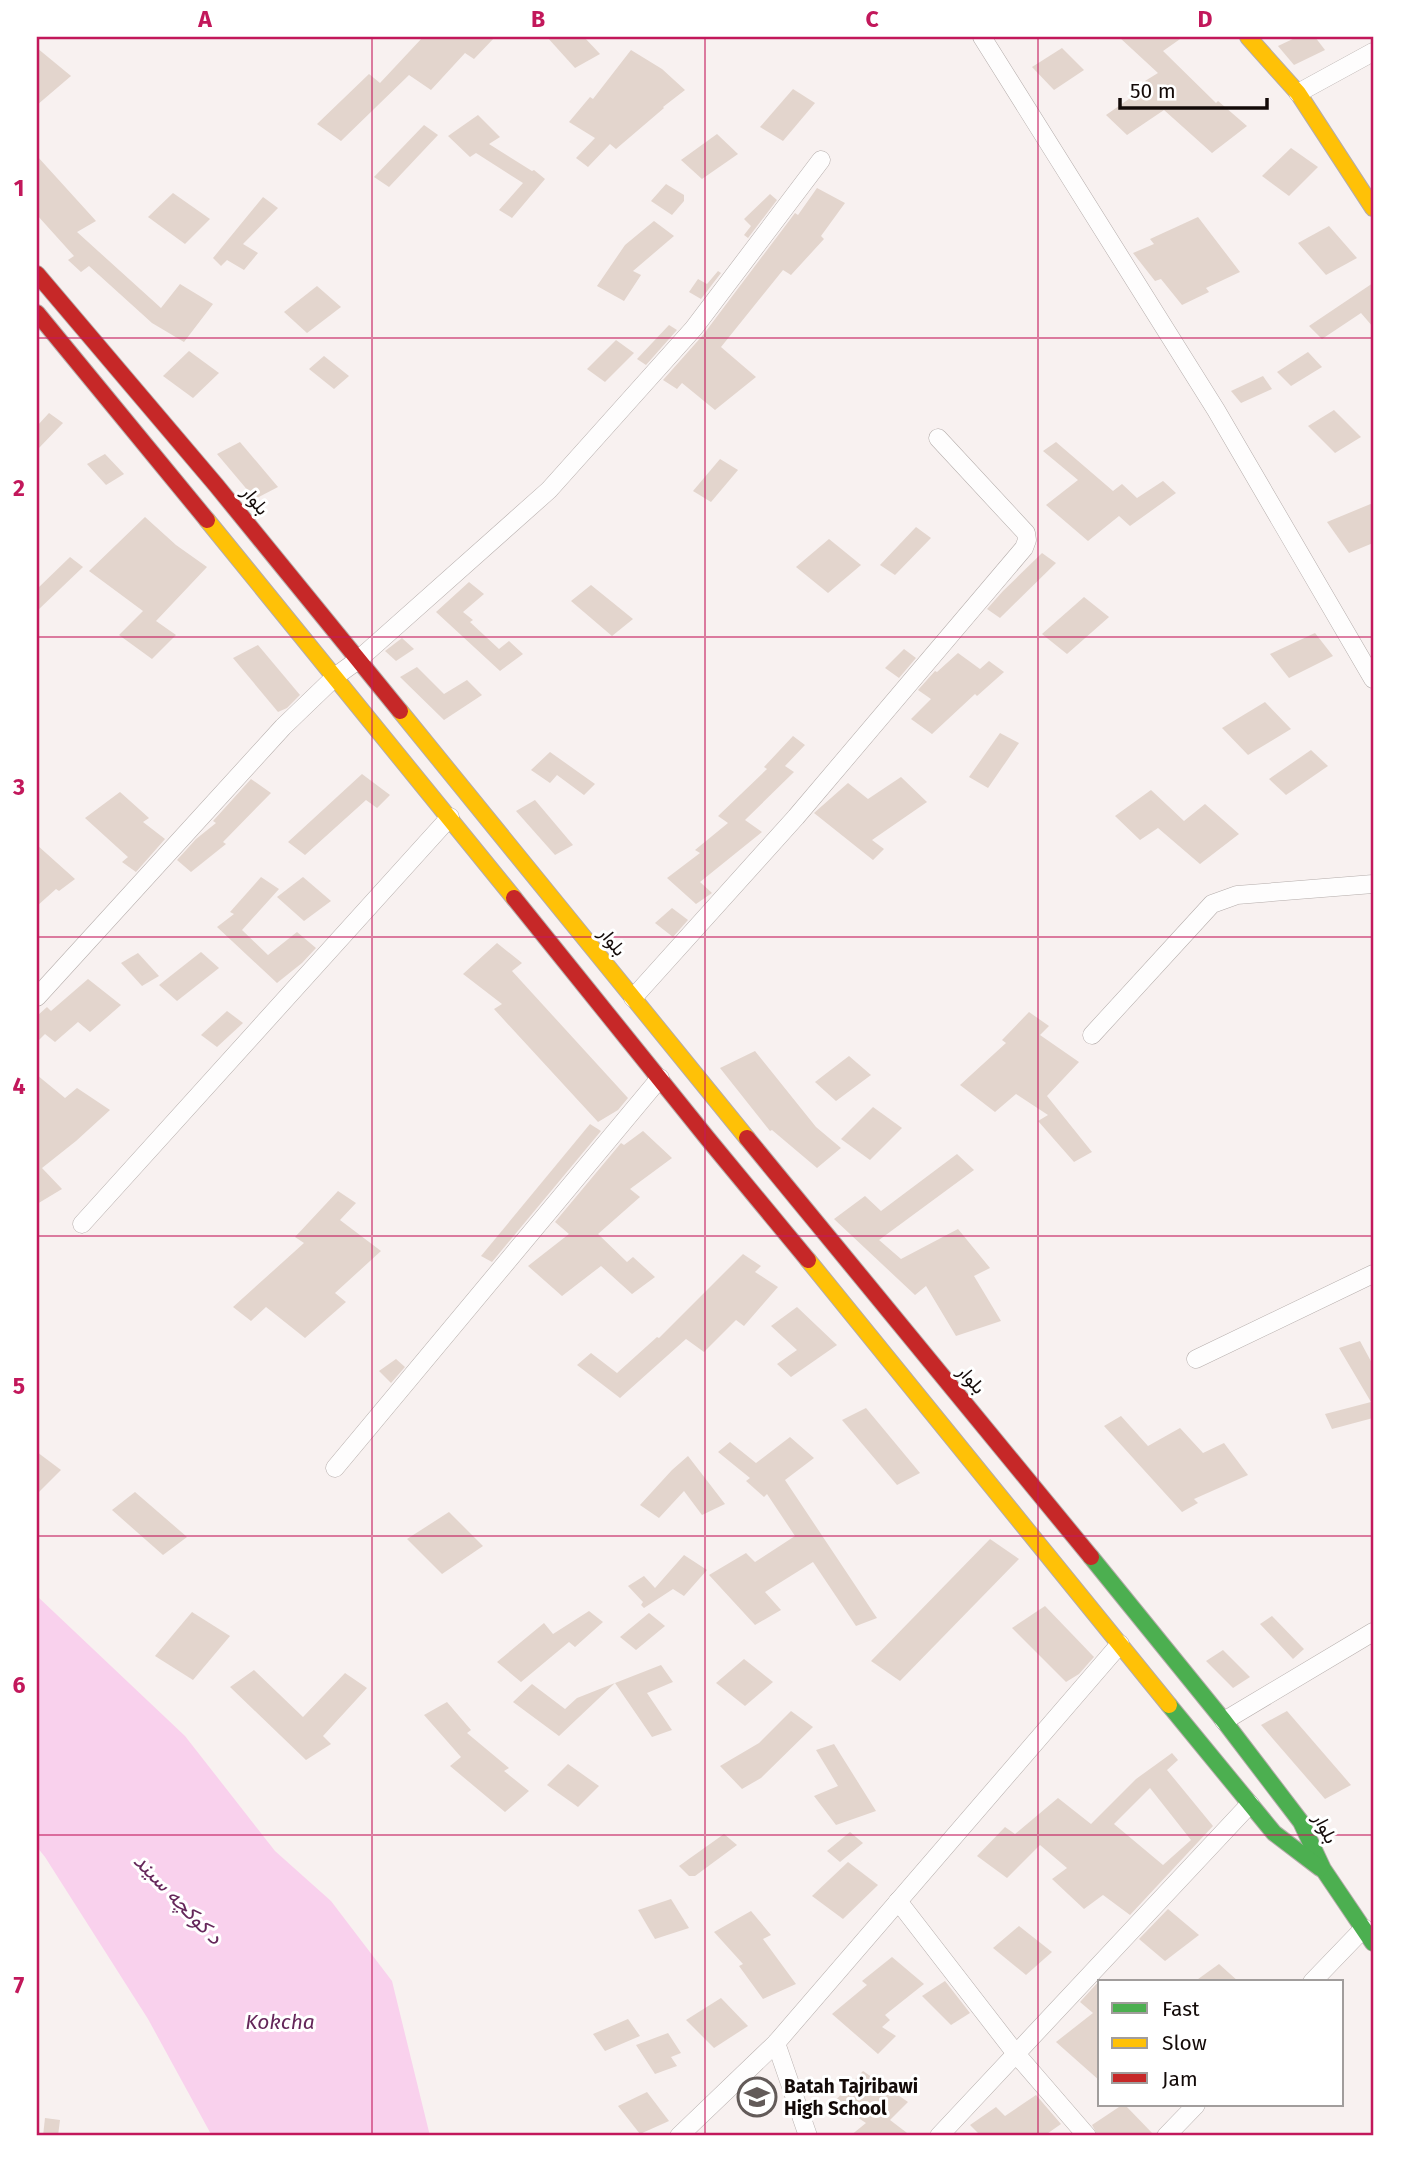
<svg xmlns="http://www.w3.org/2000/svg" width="1410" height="2173" font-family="'Fira Sans',Vazirmatn,sans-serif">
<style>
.water{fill:#f9d1ed}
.building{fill:#e3d5cd;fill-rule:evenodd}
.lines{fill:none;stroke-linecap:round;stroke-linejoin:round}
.street-casing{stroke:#b4acaa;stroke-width:19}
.fast-casing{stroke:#b4acaa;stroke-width:18}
.slow-casing{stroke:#b4acaa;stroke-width:18}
.jam-casing{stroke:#b4acaa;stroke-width:18}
.street{stroke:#fefdfd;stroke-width:18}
.fast{stroke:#4caf50;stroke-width:16}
.slow{stroke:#ffc107;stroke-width:16}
.jam{stroke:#c62828;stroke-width:16}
.grid{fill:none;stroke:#c2185b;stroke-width:2;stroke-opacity:0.55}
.labels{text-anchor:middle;stroke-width:6;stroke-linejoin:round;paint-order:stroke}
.street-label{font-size:19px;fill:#130a08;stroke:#fff}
.poi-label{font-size:19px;font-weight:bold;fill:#130a08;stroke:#fff;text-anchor:start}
.water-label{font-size:21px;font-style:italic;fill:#65275a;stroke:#fff}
.neatline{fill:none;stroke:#c2185b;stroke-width:2.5}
.grid-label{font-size:23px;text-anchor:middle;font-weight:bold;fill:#c2185b}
</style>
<rect width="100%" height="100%" fill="#f8f1f0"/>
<path class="water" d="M37,1596L185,1736L275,1851L331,1901L392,1981L430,2136H212L148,2019L45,1857L37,1847Z"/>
<g class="building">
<path d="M423,37H495L474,59L465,53L431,90L409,75L341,141L317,124L369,74L380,83Z"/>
<path d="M547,37H584L600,54L575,68Z"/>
<path d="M1119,37H1183L1163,51L1216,103L1218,101L1247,126L1212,153L1164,110L1127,135L1106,115L1149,85L1145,81L1158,73Z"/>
<path d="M1297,37H1315L1325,50L1294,65L1278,46Z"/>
<path d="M37,48L71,76L37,105Z"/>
<path d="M1062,48L1084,70L1054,90L1032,67Z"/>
<path d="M631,50L662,69L685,90L663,107L664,108L616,149L610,144L588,167L576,158L595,138L569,122L590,97L593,99Z"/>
<path d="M793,89L815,103L783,141L760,127Z"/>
<path d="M478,115L500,137L489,144L532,171L534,170L545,179L512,218L499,210L523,183L476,153L470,157L448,136Z"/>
<path d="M424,125L438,135L389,187L374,177Z"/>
<path d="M717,134L738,154L702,179L681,160Z"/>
<path d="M1291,148L1318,167L1289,196L1262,176Z"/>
<path d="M37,156L96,221L77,232L161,308L180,284L213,304L184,342L152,323L89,266L81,272L68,260L74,256L37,215Z"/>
<path d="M666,184L684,195V201L672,215L651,201Z"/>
<path d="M817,188L845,203L821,236L824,239L791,275L783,270L721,347L756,377L715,410L682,383L677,389L663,380L703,335L795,213L798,215Z"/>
<path d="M173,193L210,219L185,244L148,217Z"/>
<path d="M770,194L777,200L748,238L744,235L751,226L744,219Z"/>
<path d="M263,197L278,208L243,244L258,253L244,270L227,260L221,266L213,258Z"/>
<path d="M1198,217L1240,272L1206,288L1209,292L1182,305L1161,279L1155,281L1133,253L1154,244L1150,239Z"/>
<path d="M654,221L674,236L633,271L641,275L624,301L597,286L625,245Z"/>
<path d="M1329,226L1357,258L1326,275L1298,243Z"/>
<path d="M718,271L721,273L701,299L689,292L698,279L707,284Z"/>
<path d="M1373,283V327L1361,313L1322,339L1309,326Z"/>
<path d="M317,286L341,307L307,333L284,312Z"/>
<path d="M669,325L677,330L646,365L637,359Z"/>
<path d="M616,340L634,353L605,382L587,369Z"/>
<path d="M189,351L219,373L193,398L163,376Z"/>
<path d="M1308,352L1322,367L1291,386L1277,372Z"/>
<path d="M324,356L349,376L334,389L309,369Z"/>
<path d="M1263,376L1272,389L1241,403L1231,391Z"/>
<path d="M1334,410L1361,437L1335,453L1308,426Z"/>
<path d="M49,413L63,423L37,450V426Z"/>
<path d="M240,442L278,487L255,499L217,454Z"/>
<path d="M1056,442L1113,491L1122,484L1137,498L1163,481L1176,493L1130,526L1119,516L1088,541L1046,505L1078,480L1043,451Z"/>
<path d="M105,454L124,474L106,485L87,464Z"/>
<path d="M720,459L738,470L711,502L693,491Z"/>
<path d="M1373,503V543L1349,553L1327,522Z"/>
<path d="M145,517L176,545L207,567L156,621L176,635L152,659L119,635L143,611L89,571Z"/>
<path d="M916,527L931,538L895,575L880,565Z"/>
<path d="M829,539L861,565L828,593L796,567Z"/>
<path d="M1042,553L1056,563L1000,618L987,609L1003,591Z"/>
<path d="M70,557L83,567L37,611V589Z"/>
<path d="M469,582L484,594L463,612L473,620L470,622L499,649L509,641L523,654L500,671L436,612Z"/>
<path d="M591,585L633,619L612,636L571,601Z"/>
<path d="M1084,597L1109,617L1067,654L1042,634Z"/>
<path d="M1315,633L1333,656L1289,678L1270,654Z"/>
<path d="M402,638L414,649L396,661L385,651Z"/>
<path d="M258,645L300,695L287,708L278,712L233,658Z"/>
<path d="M904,649L916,658L899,678L885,668Z"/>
<path d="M958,653L980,669L989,661L1004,672L977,696L975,694L932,734L911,719L931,699L918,690L935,671L937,672Z"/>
<path d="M417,667L444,694L467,680L482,695L444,720L400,677Z"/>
<path d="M1265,702L1291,729L1248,755L1222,728Z"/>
<path d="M1000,733L1019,743L988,788L969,777Z"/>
<path d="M793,736L805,745L785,766L794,772L745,820L762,832L700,882L712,893L696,904L667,878L700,853L695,850L728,823L718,816L767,769L764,767Z"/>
<path d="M1311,750L1328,766L1286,795L1269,779Z"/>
<path d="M550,752L595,784L584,795L557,775L550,783L531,770Z"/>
<path d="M362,774L390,795L377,808L366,800L305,855L288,842Z"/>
<path d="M901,777L927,802L872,840L884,849L873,860L814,813L848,783L868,799Z"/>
<path d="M251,779L271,793L223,842L226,844L191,872L177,860L196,839L216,823L213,821Z"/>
<path d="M1151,790L1184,821L1205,804L1239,834L1200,864L1158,828L1140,840L1115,816Z"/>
<path d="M120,792L149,818L143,822L165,839L136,872L122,862L128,857L85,818Z"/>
<path d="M535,800L573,845L555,855L516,811Z"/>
<path d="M37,845L75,879L59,891L56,889L37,906Z"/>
<path d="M261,877L279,889L242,930L268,955L297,932L316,948L302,963L277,983L217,927L234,914L230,912Z"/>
<path d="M303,877L331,901L304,921L277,897Z"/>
<path d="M672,908L688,920L673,937L655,923Z"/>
<path d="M497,943L522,963L512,971L628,1098L618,1110L598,1122L494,1009L502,1004L463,974Z"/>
<path d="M201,952L219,968L177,1001L159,985Z"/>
<path d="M138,953L159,976L142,986L121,963Z"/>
<path d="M88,979L121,1005L90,1032L78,1022L55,1042L45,1034L37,1042V1016L47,1007L51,1011Z"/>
<path d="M227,1011L243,1023L217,1047L201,1035Z"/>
<path d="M1029,1012L1049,1026L1040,1035L1079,1062L1047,1096L1092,1152L1074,1162L1038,1121L1048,1115L1016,1094L995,1112L960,1085L1006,1043L1002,1040Z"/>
<path d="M755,1051L816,1127L841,1148L817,1168L772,1130L770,1131L720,1068Z"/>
<path d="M849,1056L871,1075L836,1101L815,1082Z"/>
<path d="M37,1075L65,1098L77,1088L110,1110L76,1141L42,1168L62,1189L37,1204Z"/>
<path d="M873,1107L902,1128L870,1160L841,1139Z"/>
<path d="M590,1124L601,1131L492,1262L481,1256Z"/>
<path d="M643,1131L672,1158L630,1189L640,1197L598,1234L627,1262L633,1257L655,1277L632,1294L601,1266L562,1296L528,1266L569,1234L555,1222L621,1143L624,1145Z"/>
<path d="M957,1154L974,1170L879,1240L901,1259L958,1229L990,1268L974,1276L1001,1321L956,1336L926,1286L915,1295L834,1219L865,1196L881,1211Z"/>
<path d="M338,1191L356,1203L340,1220L381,1251L335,1293L346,1302L305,1338L266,1307L251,1321L233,1307L304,1243L295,1237Z"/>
<path d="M743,1254L761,1266L755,1272L778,1287L744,1326L736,1320L704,1352L686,1339L620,1398L577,1365L591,1353L617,1373L657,1337L659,1338Z"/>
<path d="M797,1307L837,1345L791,1377L777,1364L797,1350L771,1326Z"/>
<path d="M1360,1341L1373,1365V1418L1332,1429L1325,1414L1371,1402L1339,1348Z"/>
<path d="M396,1359L405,1367L391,1383L379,1371Z"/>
<path d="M866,1408L920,1473L897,1485L842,1420Z"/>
<path d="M1121,1416L1148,1446L1180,1428L1203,1453L1224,1443L1248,1475L1194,1499L1198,1503L1182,1512L1104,1426Z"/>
<path d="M790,1437L814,1458L785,1480L877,1618L856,1626L813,1562L765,1592L781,1610L755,1625L709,1575L746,1553L755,1562L795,1536L767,1494L764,1497L746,1481L750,1478L718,1452L730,1442L756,1463Z"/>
<path d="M37,1452L61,1470L37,1494Z"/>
<path d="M688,1456L725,1504L702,1515L684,1491L659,1518L640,1505L672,1470Z"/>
<path d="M135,1492L187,1537L163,1555L112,1510Z"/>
<path d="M449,1512L483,1546L442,1574L407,1539Z"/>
<path d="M990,1539L1019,1559L900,1681L871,1661Z"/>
<path d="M684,1555L707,1570L684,1596L673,1589L644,1608L641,1605L643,1602L628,1586L644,1576L655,1588Z"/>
<path d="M1045,1606L1094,1657L1079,1674L1066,1682L1012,1628Z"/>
<path d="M589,1611L603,1622L575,1647L569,1642L521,1682L497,1662L544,1623L553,1634Z"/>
<path d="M192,1612L230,1636L193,1680L155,1656Z"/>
<path d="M649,1613L665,1626L636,1650L620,1637Z"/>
<path d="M1272,1616L1304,1649L1293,1659L1260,1624Z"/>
<path d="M1223,1650L1250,1677L1233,1688L1206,1661Z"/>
<path d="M744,1659L773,1682L745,1706L716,1683Z"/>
<path d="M661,1665L673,1682L647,1693L672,1730L652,1737L615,1683Z"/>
<path d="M254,1670L303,1717L345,1673L367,1688L323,1736L331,1744L306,1760L230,1687Z"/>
<path d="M615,1683L559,1736L513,1702L532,1684L565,1709L577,1698Z"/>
<path d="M447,1702L471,1730L467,1733L509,1768L504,1771L529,1791L505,1812L450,1766L461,1757L424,1715Z"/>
<path d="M791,1711L813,1727L761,1778L742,1789L720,1766L759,1743Z"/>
<path d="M1287,1711L1351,1785L1325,1799L1261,1725Z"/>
<path d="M834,1744L876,1811L836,1825L814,1796L838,1786L816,1750Z"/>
<path d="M1172,1753L1178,1760L1167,1770L1213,1826L1130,1915L1103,1895L1084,1909L1052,1879L1067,1868L1040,1845L1007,1878L977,1856L1005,1827L1015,1834L1058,1798L1091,1824L1136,1779ZM1150,1788L1191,1840L1163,1865L1114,1824Z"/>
<path d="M568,1764L599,1786L578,1807L547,1785Z"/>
<path d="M850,1832L863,1843L840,1862L827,1851Z"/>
<path d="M724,1834L737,1845L695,1876H689L679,1866Z"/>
<path d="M848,1862L878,1885L843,1919L812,1896Z"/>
<path d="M671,1899L689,1928L655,1939L638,1910Z"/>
<path d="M1168,1909L1199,1935L1165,1961L1139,1939Z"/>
<path d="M751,1911L771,1935L763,1939L796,1984L763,1999L739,1966L743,1964L714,1932Z"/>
<path d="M1019,1926L1052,1952L1026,1975L993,1948Z"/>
<path d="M892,1957L924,1984L885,2015L890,2020L882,2027L896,2036L878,2054L832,2014L867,1985L862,1981Z"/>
<path d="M1219,1964L1239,1982H1194Z"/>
<path d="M1100,1980V2081L1056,2042L1093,2013L1080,2002Z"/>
<path d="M945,1981L970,2013L951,2025L922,1996Z"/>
<path d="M721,1998L748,2026L714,2048L686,2020Z"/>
<path d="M628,2019L640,2036L605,2051L593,2034Z"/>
<path d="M668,2033L681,2053L671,2057L677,2066L655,2074L636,2045Z"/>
<path d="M863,2071L908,2102L890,2120L911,2136H850L866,2123L834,2102Z"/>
<path d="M647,2092L669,2121L640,2134L618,2106Z"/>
<path d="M1036,2095L1061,2124L1044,2136H981L970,2125L996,2107L1005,2116Z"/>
<path d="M1122,2105H1125L1155,2136H1098L1092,2125Z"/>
<path d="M45,2118L60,2120L58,2136H43Z"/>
</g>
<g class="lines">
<defs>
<g id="street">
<path d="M982,37L1216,410L1373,679"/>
<path d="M1298,93L1373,52"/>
<path d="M37,997L283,727L336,676L358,660L549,490L694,328L821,160"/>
<path d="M633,998L796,817L1024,548L1027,540L1026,533L938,438"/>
<path d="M1092,1035L1212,904L1237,895L1373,884"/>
<path d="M82,1224L450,817"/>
<path d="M1196,1359L1373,1274"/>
<path d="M335,1468L660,1078"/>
<path d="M1224,1721L1373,1632"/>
<path d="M898,1901L1017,2055L1087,2136"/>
<path d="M1312,1982L1364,1928"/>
<path d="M776,2043L808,2136"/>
<path d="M679,2136L776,2043L1120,1644"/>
<path d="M939,2136L1250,1804"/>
<path d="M1166,2136L1196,2105"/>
</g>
<g id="fast">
<path d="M1091,1557L1224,1721L1301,1822L1323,1869L1373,1943"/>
<path d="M1169,1705L1274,1833L1320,1868"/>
</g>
<g id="slow">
<path d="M1248,37L1298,93L1373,208"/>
<path d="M207,520L514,898"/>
<path d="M400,711L747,1138"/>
<path d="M808,1260L1169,1705"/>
</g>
<g id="jam">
<path d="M37,274L216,485L400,711"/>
<path d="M37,313L207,520"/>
<path d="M514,898L708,1139L808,1260"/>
<path d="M747,1138L1091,1557"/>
</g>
</defs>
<use href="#street" class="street-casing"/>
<use href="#fast" class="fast-casing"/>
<use href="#slow" class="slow-casing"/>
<use href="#jam" class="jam-casing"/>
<use href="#street" class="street"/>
<use href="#fast" class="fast"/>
<use href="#slow" class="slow"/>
<use href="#jam" class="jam"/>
</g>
<path class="grid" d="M372,37V2136M705,37V2136M1038,37V2136M37,338H1373M37,637H1373M37,937H1373M37,1236H1373M37,1536H1373M37,1835H1373"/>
<defs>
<symbol id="school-ring" viewBox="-11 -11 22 22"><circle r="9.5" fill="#fff" stroke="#635b59" stroke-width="1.5"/><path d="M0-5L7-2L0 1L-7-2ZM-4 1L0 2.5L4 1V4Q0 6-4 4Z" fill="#635b59"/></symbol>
</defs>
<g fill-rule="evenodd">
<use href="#school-ring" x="735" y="2075" width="44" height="44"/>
</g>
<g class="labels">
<g class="street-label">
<text transform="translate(256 500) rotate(51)" y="7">بلوار</text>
<text transform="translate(613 941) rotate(51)" y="7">بلوار</text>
<text transform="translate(972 1379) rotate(49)" y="7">بلوار</text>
<text transform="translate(1326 1828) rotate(63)" y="7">بلوار</text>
</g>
<g class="poi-label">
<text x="784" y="2093">Batah Tajribawi<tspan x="784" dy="22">High School</tspan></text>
</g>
<g class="water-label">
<text transform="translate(178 1899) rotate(46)" y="7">د کوکچه سیند</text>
<text x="280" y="2029">Kokcha</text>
</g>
</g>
<rect width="1410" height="2173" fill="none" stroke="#ffffff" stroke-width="77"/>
<rect x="1098" y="1980" width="245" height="126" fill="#ffffff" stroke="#a19d9c" stroke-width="2"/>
<rect x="1112" y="2003" width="35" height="10" fill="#4caf50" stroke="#a19d9c" stroke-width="2"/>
<text x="1162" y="2016" font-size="21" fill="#130a08">Fast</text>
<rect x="1112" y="2038" width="35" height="10" fill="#ffc107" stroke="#a19d9c" stroke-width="2"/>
<text x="1162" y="2050" font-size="21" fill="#130a08">Slow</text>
<rect x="1112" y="2073" width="35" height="10" fill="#c62828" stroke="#a19d9c" stroke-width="2"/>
<text x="1162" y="2086" font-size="21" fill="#130a08">Jam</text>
<path d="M1120 98v10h147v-10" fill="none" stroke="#130a08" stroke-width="3.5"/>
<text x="1130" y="98" font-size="21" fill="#130a08" stroke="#ffffff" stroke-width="5" paint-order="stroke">50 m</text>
<rect x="38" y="38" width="1334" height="2096" class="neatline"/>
<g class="grid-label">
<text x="205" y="27">A</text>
<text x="538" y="27">B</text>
<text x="872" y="27">C</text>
<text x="1205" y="27">D</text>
<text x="19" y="196">1</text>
<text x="19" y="496">2</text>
<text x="19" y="795">3</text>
<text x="19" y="1094">4</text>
<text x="19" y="1394">5</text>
<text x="19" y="1693">6</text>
<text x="19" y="1993">7</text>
</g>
</svg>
